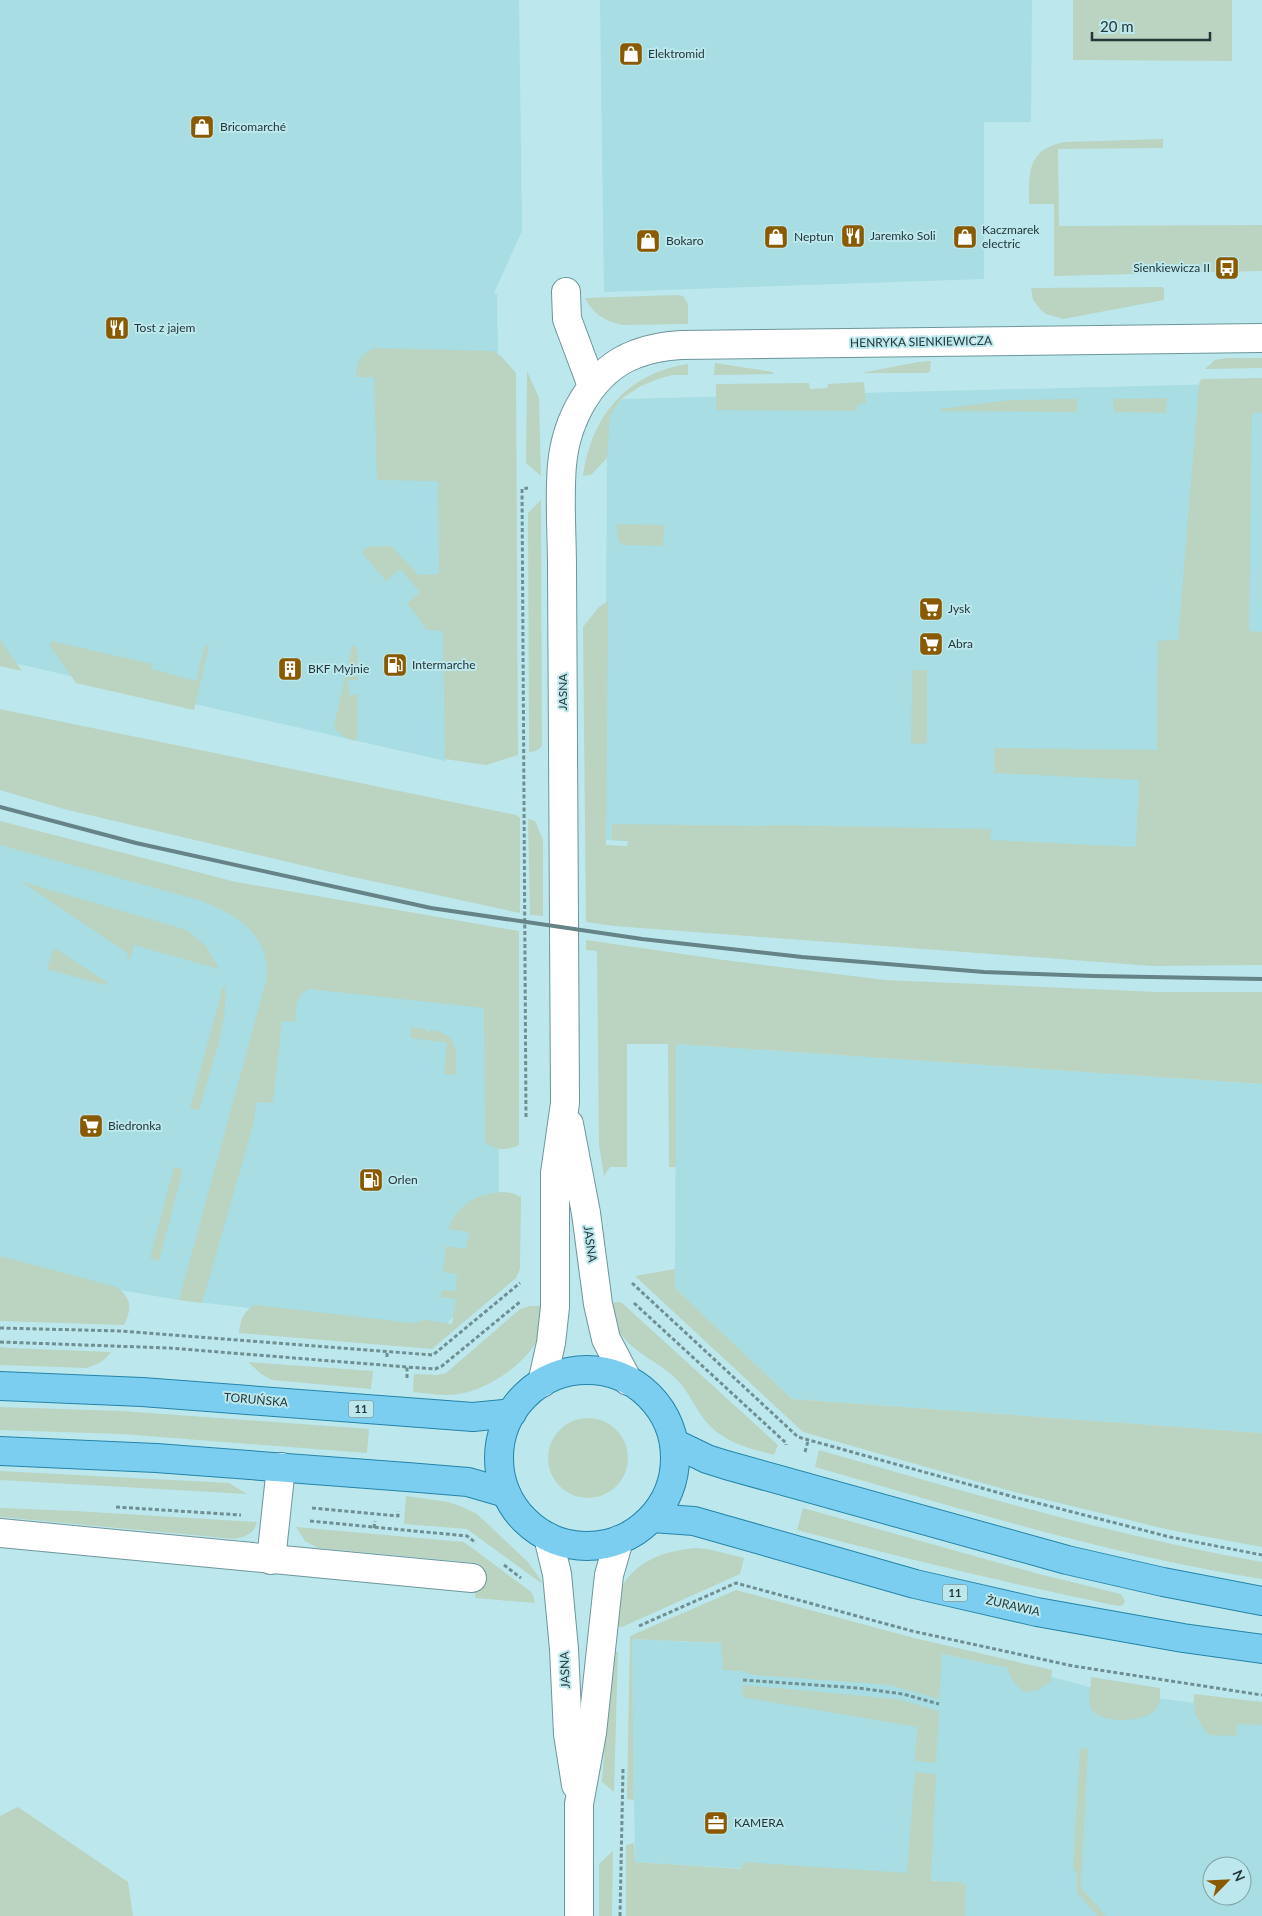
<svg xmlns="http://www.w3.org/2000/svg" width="1262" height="1916" font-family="Lato,sans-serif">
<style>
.built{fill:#a7dde3;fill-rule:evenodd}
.green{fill:#bbd3c1}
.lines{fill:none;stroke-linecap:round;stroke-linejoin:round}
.minor-casing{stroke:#6c969b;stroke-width:30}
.tertiary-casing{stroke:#6c969b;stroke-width:30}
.primary-casing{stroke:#2484a8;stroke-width:30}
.path{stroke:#708f93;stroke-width:3;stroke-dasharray:4 2.5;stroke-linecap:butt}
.minor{stroke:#fff;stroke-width:28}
.tertiary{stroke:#fff;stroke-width:28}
.primary{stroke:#7bceef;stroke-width:28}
.rail{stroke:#668387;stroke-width:4}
.labels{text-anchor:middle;stroke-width:4;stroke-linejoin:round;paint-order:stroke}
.shield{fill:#bce8ed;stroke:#526c6f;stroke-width:1}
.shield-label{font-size:11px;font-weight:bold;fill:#253739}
.poi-label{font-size:12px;fill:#253739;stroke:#bce8ed;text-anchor:start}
.street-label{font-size:12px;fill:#253739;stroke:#bce8ed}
</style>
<rect width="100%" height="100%" fill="#bce8ed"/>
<g class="built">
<path d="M0,0H519L522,231L494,293L497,294L498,357H441L446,761L0,660Z"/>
<path d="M600,0H1032L1031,122H984V279L604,292Z"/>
<path d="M1262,383V877L605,840L607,427L610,416L621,399Z"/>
<path d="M0,843L498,969L499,1272L440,1330L179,1300L0,1270Z"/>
<path d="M676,1044L1262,1084V1433L792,1399L675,1288Z"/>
<path d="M632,1639L941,1654L1052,1677L1104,1691L1262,1712V1916H938L939,1881L635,1862ZM1212,1866H1242V1896H1212Z"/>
</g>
<g class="green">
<path d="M1073,0H1232V61L1073,60Z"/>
<path d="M1163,139V148L1058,149L1059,226L1262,225V271L1054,276V204H1029C1029,172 1027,149 1065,142Z"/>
<path d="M1162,287L1164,289V300L1063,319L1046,314L1041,310L1033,300L1031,288Z"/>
<path d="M677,295L683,296L688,304V324L623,325C605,321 594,315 585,298Z"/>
<path d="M375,348L493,351L502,357L516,373L518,755L486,765L445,759L443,631L427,630L407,603L420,592L400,569L386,581L362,553L366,547L391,546L419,575L439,574L438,481L377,480L374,377H356C356,363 361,353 375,348Z"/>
<path d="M1226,358H1262V368L1205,369L1215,360Z"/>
<path d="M931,361L930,371L927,373H861L918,362Z"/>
<path d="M715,363L773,372V374L714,375Z"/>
<path d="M688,364V375H672L658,379L641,386L621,399L610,416L607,458L591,475L583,476C591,416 627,373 688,364Z"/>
<path d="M527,371L539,398L541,476L526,463Z"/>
<path d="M1262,378V413H1252L1249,631L1262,632V965L1153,966L614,926L586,922L583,627L599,607L608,601L606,845L627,846L628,841L612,840V824L766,826L767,825L991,829L990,840L1136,847L1139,780L994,773V748L1157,750L1158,641L1178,640L1199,384L1201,379Z"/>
<path d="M864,382L866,403L857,404V411L716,410V384L809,383L810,389L827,388L828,384Z"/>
<path d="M1167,398L1166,413L1114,412L1113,399Z"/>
<path d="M1077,399V412L941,411L940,409L1010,400Z"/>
<path d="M541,500L542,746L536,751L529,752L528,513Z"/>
<path d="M617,524L664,525L663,546L623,545L618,541Z"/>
<path d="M0,640L22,671L0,666Z"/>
<path d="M51,641L152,664V669L196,681L205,645L209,646L194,710L76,683L50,646Z"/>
<path d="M352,646H355L358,650V680H348L349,695L358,694V736L355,741C345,738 339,735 334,726Z"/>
<path d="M912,670H927V743L911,744Z"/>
<path d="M0,709L516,815L520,818V913L339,874L64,809L0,790Z"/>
<path d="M528,819L535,821L543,840V916L530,915Z"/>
<path d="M0,821L236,882L519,931V1145C509,1150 497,1151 487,1144L485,1139L484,1008L309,989C295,996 296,1008 295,1022L282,1021L273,1103L256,1102L254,1122L202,1303L179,1300L266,981C271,935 240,917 202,901L0,845Z"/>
<path d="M20,881L187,930L206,946L219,969L134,945L130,959H126L129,954Z"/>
<path d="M586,940L724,960L885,980L1157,992H1262V1084L676,1044V1167H669L668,1044H627V1167H610L604,1176L599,1145L597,951L586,950Z"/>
<path d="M54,948L107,982L104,985L47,969Z"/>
<path d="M223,986H225C229,1023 209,1073 199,1110L190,1108Z"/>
<path d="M411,1027L426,1029V1031L430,1032V1030C460,1034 456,1050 456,1075L444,1074L447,1043L411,1038Z"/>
<path d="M174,1167L183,1169L159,1261L150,1258Z"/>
<path d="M503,1192L512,1193L521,1197L520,1269L516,1278L432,1349L239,1333C240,1321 244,1309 256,1305L412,1323L425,1320L452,1324L456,1299L440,1297L442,1290L456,1291L457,1274L443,1272L446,1246L466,1249L469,1232L448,1229C458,1204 476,1194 503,1192Z"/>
<path d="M0,1256L117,1287C132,1300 132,1308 124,1325L0,1321Z"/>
<path d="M675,1269V1288L792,1399L1262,1433V1547L1170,1530L1014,1492L803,1432L635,1276Z"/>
<path d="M619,1302L622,1303L778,1445L774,1455C756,1450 737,1446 721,1435C701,1422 695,1402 681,1384C665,1365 640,1357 624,1338C616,1328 613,1316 610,1303Z"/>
<path d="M530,1306H545C544,1316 544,1328 539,1337C527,1363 488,1390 459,1394C444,1397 428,1393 413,1392L414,1374L438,1375L446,1373L520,1309Z"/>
<path d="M0,1347L10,1348L111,1352C105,1361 98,1364 87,1368L0,1365Z"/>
<path d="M248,1362L373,1371L371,1389L272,1380L261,1374Z"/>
<path d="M0,1407L122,1411L369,1429L367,1453L122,1434L0,1430Z"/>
<circle cx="588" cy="1458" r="40"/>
<path d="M819,1450C966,1492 1111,1535 1262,1562V1579C1110,1555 962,1509 815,1467Z"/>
<path d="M0,1471L229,1483L247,1494L0,1480Z"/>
<path d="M406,1496L448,1502L460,1506L477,1514L528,1562L542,1582L541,1583L467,1529L404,1524Z"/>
<path d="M0,1508L75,1511L257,1522C254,1534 246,1536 235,1539L0,1517Z"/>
<path d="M803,1508L1039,1574L1121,1594L1125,1601L1123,1605L1118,1606C1010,1584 903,1558 797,1530Z"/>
<path d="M296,1527L464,1542L530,1591L533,1595L535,1603L475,1598L478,1563L318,1548L305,1541Z"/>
<path d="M695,1548L708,1549L744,1558L740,1574L622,1627L613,1626C615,1617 615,1605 618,1596C630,1562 663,1551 695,1548Z"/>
<path d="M736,1590L914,1638L1052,1670L1051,1681L1038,1690L1025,1692C1016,1686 1009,1678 1008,1668L942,1654L939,1699L890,1685L754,1675L743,1671L723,1670L721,1643L632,1639L634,1800L627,1799L630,1636Z"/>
<path d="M611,1651L618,1652L614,1792L602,1782Z"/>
<path d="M1091,1677L1160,1688C1160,1695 1161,1704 1155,1710C1145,1723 1093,1725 1090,1705C1088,1697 1091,1686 1091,1677Z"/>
<path d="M743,1685L897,1699L939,1711L936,1763L915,1761L917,1727L742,1697Z"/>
<path d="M1194,1694L1262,1702V1725L1237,1724L1236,1736L1209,1735C1198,1722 1192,1712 1194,1694Z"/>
<path d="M1080,1748L1088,1749L1081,1888L1106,1916H1098L1077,1893V1873L1073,1868Z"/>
<path d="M915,1772L936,1774L931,1881L961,1882L966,1885L965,1916H626V1845L634,1843L635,1862L741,1869L744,1862L907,1873Z"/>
<path d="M18,1807L128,1882L133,1916H0V1816Z"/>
<path d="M613,1851L612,1916H599V1864Z"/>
</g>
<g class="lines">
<defs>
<g id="minor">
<path d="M566,292L567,319L592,386"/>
<path d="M569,1124L586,1213L598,1304L606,1339L628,1381"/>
<path d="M542,1383L551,1343L555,1307V1173L565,1103L562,568C562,534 559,499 562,465C566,420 592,370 636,354C651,348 665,346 681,345L1262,338"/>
<path d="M0,1533L472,1578"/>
<path d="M271,1560L281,1467"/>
</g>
<g id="tertiary">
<path d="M548,1537L557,1574L564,1649L568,1734L576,1785"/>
<path d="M579,1916V1804L592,1733L609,1575L619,1540"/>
</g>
<g id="primary">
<circle cx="587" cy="1458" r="88"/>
<path d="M0,1386L142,1392L473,1417L512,1413"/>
<path d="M674,1443L707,1459L726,1465L1067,1560L1163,1582L1262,1601"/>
<path d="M0,1451L156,1458L407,1477L468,1482L506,1493"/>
<path d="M652,1518L694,1521L915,1584L1037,1612L1183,1638L1262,1649"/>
</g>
</defs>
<use href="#minor" class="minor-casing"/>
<use href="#tertiary" class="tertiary-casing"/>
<use href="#primary" class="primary-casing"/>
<g class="path">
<path d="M526,1117L522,489L528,488"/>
<path d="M632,1283L798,1437L1014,1497L1170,1537L1262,1555"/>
<path d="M634,1303L786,1443V1445"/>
<path d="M0,1328L121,1331L433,1355L520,1283"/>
<path d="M0,1342L169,1348L407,1367"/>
<path d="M387,1357V1352"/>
<path d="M407,1378V1367L435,1369L442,1366L521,1301"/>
<path d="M805,1452L808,1441"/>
<path d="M116,1507L241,1515"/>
<path d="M312,1508L398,1516V1511"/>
<path d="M310,1521L467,1536L476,1543"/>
<path d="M374,1528L375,1521"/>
<path d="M504,1565L521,1578"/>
<path d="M639,1626L736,1583L912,1631L1073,1666L1262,1695"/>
<path d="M743,1680L858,1688L903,1694L939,1704"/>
<path d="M620,1916L623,1769"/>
</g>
<use href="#minor" class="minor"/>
<use href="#tertiary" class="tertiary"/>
<use href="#primary" class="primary"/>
<path class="rail" d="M0,807L136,843L431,908L642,939L802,957L984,972L1094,976L1262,979"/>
</g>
<defs>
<symbol id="shop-square" viewBox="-11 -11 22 22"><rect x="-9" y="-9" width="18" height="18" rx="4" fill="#895a00" stroke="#bce8ed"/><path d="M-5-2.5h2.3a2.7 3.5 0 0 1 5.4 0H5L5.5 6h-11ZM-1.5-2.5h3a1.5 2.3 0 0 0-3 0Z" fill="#fff"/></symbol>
<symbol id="restaurant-square" viewBox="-11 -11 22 22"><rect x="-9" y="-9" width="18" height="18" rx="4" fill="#895a00" stroke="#bce8ed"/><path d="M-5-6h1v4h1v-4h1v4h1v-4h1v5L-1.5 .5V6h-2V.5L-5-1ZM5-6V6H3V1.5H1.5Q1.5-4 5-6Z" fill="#fff"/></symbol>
<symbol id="bus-square" viewBox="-11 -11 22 22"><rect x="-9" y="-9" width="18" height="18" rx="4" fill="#895a00" stroke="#bce8ed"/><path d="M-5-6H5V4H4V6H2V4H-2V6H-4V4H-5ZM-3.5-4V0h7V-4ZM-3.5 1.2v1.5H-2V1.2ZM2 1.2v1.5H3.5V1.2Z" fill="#fff"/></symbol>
<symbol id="supermarket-square" viewBox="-11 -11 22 22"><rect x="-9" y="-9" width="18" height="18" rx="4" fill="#895a00" stroke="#bce8ed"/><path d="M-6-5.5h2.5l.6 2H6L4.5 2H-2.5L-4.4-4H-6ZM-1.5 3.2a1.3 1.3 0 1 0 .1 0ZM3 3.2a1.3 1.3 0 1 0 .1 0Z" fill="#fff"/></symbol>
<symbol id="fuel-square" viewBox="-11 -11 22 22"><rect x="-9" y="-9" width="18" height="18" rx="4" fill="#895a00" stroke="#bce8ed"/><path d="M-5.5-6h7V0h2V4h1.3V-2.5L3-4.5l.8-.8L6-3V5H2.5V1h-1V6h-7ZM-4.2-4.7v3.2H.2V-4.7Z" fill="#fff"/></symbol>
<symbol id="building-square" viewBox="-11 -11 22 22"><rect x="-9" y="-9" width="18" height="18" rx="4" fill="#895a00" stroke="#bce8ed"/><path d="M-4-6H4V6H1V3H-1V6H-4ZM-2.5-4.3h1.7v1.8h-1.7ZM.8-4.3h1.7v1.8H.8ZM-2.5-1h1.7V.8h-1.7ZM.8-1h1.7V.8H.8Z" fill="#fff"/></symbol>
<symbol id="office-square" viewBox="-11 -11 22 22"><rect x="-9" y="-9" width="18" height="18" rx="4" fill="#895a00" stroke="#bce8ed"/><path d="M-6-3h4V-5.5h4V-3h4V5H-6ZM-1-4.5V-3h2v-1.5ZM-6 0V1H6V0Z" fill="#fff"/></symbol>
</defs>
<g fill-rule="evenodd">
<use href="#shop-square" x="617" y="40" width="28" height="28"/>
<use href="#shop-square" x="188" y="113" width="28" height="28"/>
<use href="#restaurant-square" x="839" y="222" width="28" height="28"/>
<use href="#shop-square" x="762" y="223" width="28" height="28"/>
<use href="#shop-square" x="951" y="223" width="28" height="28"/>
<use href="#shop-square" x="634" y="227" width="28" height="28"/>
<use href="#bus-square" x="1213" y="254" width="28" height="28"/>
<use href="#restaurant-square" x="103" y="314" width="28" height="28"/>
<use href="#supermarket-square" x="917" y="595" width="28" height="28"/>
<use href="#supermarket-square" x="917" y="630" width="28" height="28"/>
<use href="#fuel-square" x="381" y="651" width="28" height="28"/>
<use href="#building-square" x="276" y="655" width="28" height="28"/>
<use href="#supermarket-square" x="77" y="1112" width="28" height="28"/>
<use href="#fuel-square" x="357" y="1166" width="28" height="28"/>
<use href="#office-square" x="702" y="1809" width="28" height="28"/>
</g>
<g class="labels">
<g class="shield">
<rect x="348.5" y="1400.5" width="25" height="17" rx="4"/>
<rect x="942.5" y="1584.5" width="25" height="17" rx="4"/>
</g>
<g class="shield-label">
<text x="361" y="1413">11</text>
<text x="955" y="1597">11</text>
</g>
<g class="poi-label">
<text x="648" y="58">Elektromid</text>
<text x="220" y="131">Bricomarché</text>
<text x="982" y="234">Kaczmarek<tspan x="982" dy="14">electric</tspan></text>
<text x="870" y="240">Jaremko Soli</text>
<text x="794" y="241">Neptun</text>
<text x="666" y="245">Bokaro</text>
<text x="1210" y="272" text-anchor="end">Sienkiewicza II</text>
<text x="134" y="332">Tost z jajem</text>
<text x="948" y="613">Jysk</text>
<text x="948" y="648">Abra</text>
<text x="412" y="669">Intermarche</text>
<text x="308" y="673">BKF Myjnie</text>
<text x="108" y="1130">Biedronka</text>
<text x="388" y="1184">Orlen</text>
<text x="734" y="1827">KAMERA</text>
</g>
<g class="street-label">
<text transform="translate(921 342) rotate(-1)" y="4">HENRYKA SIENKIEWICZA</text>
<text transform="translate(563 692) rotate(-90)" y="4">JASNA</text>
<text transform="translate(590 1244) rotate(82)" y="4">JASNA</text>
<text transform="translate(256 1400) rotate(5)" y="4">TORUŃSKA</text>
<text transform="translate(1013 1606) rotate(13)" y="4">ŻURAWIA</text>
<text transform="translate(565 1670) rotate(-92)" y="4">JASNA</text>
</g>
</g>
<g transform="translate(1227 1881) rotate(66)"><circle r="24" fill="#bce8ed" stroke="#80a1a5"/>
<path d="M0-4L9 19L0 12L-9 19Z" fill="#895a00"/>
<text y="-8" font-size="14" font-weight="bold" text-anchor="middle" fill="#253739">N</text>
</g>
<path d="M1092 32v8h118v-8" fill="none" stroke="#253739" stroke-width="2.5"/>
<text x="1100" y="32" font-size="15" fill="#253739" stroke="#bce8ed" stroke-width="4" paint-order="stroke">20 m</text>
</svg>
